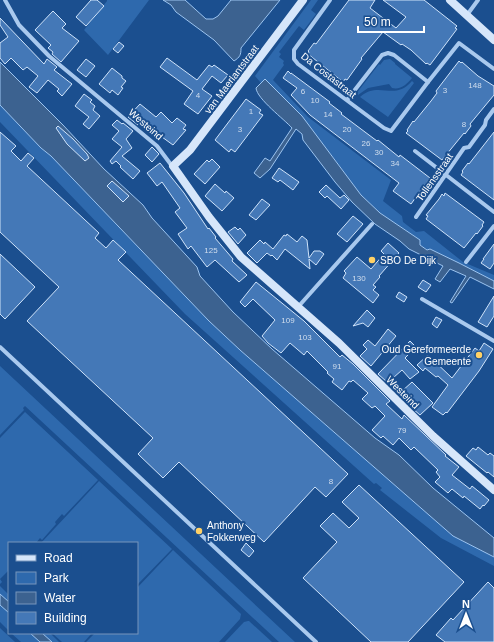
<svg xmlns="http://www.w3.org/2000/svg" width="494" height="642" font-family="Helvetica,sans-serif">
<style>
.green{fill:#2e69ad}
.water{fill:#3c6290;stroke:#9cc4f0}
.building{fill:#4478b7;stroke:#cfe3fa}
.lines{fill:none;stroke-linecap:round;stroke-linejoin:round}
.street{stroke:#a9c9ee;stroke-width:4}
.secondary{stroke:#d6e6fa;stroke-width:8}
.poi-dot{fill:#ffd166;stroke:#1b4f8f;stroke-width:1.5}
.labels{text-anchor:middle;stroke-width:4;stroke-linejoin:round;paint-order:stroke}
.number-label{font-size:8px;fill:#d0dded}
.street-label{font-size:10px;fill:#fff;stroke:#1b4f8f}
.poi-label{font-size:10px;fill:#fff;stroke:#1b4f8f;text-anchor:start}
</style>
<rect width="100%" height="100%" fill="#1b4f8f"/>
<g class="green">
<path d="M107,0H149L108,55L84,30L107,1Z"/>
<path d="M311,0H318L311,10L316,14L304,30L299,26L279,52L281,54L279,57L284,61L283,63L284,65L273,80L308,117L391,180L383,201L402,216L403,222L416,232L424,231L463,262L494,275V281L459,263L430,249L428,250L420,245V240L380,213L361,195L333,157L265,79L261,83L255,76Z"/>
<path d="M390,59L395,63V64L412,78C407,84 401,90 392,88L389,84L368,88L358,95L356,94L379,64L380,65L384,60Z"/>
<path d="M412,81L414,83L388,117L360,97C379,80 394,102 412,81Z"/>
<path d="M0,105L41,148L51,156L209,321L240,350L453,536L494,557V566L441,538L380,490L382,488L376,483L374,484L185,314L0,122Z"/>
<path d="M0,366L295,642H279L25,406L23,408L24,410L0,435Z"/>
<path d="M25,412L98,480L64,516L62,514L55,522L56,524L42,540L40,538L36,543H9V572L8,571L0,579L2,582L0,584V438Z"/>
<path d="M99,481L172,549L137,585V543H41Z"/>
<path d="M173,550L241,614L240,619L219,642H86L95,633H137V588Z"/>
<path d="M0,586L9,595V631L0,622Z"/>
<path d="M248,621H249L272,642H225L244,622Z"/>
<path d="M0,628L15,642H0Z"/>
<path d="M11,633H50L59,642H21Z"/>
<path d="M52,633H92L84,642H62Z"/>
</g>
<g class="water">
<path d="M163,0H185L206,19H213L218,16L231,0H280L241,48C241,55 240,57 234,61L214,40L176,12L171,5Z"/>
<path d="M0,62L63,125L104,169L143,205L152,218L197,267L200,276L233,312L272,349L375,438L399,455L433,488L494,538V557L453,536L240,350L209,321L51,156L41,148L0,105Z"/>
<path d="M265,79L302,116L361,195L380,213L420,240V245L427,250L430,249L459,263L494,281V289L470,277L452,303L450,302L466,276L450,269L440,282L435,279L443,266L409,249L400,241L375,224L352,202L335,182L303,140L302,134L296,129L270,169L260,178L254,173L265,158L270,161L292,128C284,119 257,99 256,88Z"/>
<path d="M0,594L9,602V613L0,605Z"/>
<path d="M30,633H42L52,642H40Z"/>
</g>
<g class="building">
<path d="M91,0H97L104,6L86,26L76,17Z"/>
<path d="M349,0H375L370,8L396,28L406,17L383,0H424L457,26L455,28L457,29L430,65L427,63L426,64L411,50L402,44L401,45L383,32L361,58L362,59L347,80L345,79L343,82L308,54L309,52L308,51L314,43L316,44Z"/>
<path d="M53,11L66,24L62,28L79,41L61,62L52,54L53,52L48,48L51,45L35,30Z"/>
<path d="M0,18L44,64L47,59L57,67L54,70L72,84L62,96L57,91L59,89L48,80L37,93L29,87L38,76L27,67L23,70L11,58L5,64L0,58V43L8,37L0,25Z"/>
<path d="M119,42L124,46L118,53L113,49Z"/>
<path d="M167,58L197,80L209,65L212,67L214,65L228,75L221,83L212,76L202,89L212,96L198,114L184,104L193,91L160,67Z"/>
<path d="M86,59L95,66L86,77L77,70Z"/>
<path d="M459,61L461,63L462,62L478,76L494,86V95L470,124L471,126L465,134L464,133L442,160L406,133L408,131L407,130L413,121L414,122L431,101L437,93L436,91Z"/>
<path d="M112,68L122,76V78L126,81L121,87L123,88L118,95L112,90L110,93L99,84Z"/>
<path d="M288,71L291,74V73L330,102L329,103L342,113L341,114L377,141L378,140L399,157L400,155L430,178L411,204L393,191L399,183L310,115L291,95L297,88L283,78Z"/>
<path d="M84,94L92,100L90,102L95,106L93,110L100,116L89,129L83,124L89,117L75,106Z"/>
<path d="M246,99L261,110L259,113L263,115L235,152L231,149L229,152L215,140Z"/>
<path d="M140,104L156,117L161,112L172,123L177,118L186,125L183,129L186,130L173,145L151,129L142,121L138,125L128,117Z"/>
<path d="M117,120L122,124L123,123L133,131L126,139L132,148L122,156L140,171L133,179L120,167L121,166L116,161L112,164L110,161L122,147L112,139L119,131L112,125Z"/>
<path d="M58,126L73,139L87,154L89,158L85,161L67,144L56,128Z"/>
<path d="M0,132L16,146L11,151L21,161L28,153L34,158L27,166L99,233L95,238L106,248L113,240L126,252L118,260L348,474L326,497L315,487L264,542L179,462L163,478L138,454L153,438L27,321L59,287L0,232Z"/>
<path d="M494,132V200L461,175L463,172L462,171L468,163L469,164Z"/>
<path d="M152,147L159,154L152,162L145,155Z"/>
<path d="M212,159L220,167L205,184L194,174L207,160L209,162Z"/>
<path d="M160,163L184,193L208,229L209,228L216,237L215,238L233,259L232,261L247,275L239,282L215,260L207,267L191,246L188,249L178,234L187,228L175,212L180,208L162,182L157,186L147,173Z"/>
<path d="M279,168L299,182L293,190L280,180L278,182L272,178Z"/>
<path d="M112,181L129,196L123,202L107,186Z"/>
<path d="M215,184L225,193L226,191L234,198L222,211L205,196Z"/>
<path d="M326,185L340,198L344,195L349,200L341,209L327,196L325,198L319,192Z"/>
<path d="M445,193L484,222L482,225L483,226L477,234L476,233L464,248L426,219L428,216L426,215L439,199L442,194L444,196Z"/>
<path d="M262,199L270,205L256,220L249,215Z"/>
<path d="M353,216L363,224L347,242L337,234Z"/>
<path d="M235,227L238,230L240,228L246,235L238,244L228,232Z"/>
<path d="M287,234L297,242L302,236L307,240L309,258L314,251H320L324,254L316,265L309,259L310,269L285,249L277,260L272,255L271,256L267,253L257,263L247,253L260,240L264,244L265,242L273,249L284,235L286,236Z"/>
<path d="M388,243L399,253L379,276L380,277L373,285L376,287L373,290L379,295L373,303L343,278L346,273L344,271L357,257L371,269L384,254L381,251Z"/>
<path d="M494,244V263L490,269L481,263L484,259H483Z"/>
<path d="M0,254L35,287L5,319L0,314Z"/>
<path d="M423,280L431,285L426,292L418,287Z"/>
<path d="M256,282L304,321L340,357L342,355L353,364L390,401L386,404L402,419L404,415L446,455L445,456L459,467L452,475L470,489L472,486L489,500L484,506L483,505L480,509L464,496L463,498L452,489L448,493L435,482L440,477L436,472L438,470L414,447L411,450L399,438L393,445L383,436L381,438L372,430L385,416L375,406L372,408L362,399L368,393L353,380L351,382L349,381L342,390L332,382L334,379L327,373L328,372L307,351L304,355L290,343L281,353L268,343L262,336L275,320L253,299L245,307L240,302Z"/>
<path d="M399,292L407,297L404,302L396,297Z"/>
<path d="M494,296V316L487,327L478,322Z"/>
<path d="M367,310L375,318L368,327L363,323L353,326Z"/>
<path d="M436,317L442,320L437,328L432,324Z"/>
<path d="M388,329L396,336L371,366L360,356L367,349L363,345L368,340L375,346Z"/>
<path d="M410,341L416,347L405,358L419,372L410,379L402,370L393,378L392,377L387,382L378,374Z"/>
<path d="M484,343L493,349L479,371L447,413L446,412L443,415L432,407L448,385L438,376L436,377L425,368L423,371L417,365L428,355L452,378L475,348L479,351Z"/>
<path d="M412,382L433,403L420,415L412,408L414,405L401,392Z"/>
<path d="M478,447L488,455L490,453L494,456V477L488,472L487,473L482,469L466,456L473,448L476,450Z"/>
<path d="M359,485L464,582L408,642H371L303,578L337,542L320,526L333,513L349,528L359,518L342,502Z"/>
<path d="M246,543L254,551L249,557L241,550Z"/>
<path d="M488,582L494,588V642H445L436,635L451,618L453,620Z"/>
</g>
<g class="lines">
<g class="street">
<path d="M5,0L19,25L49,56L157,146L172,166"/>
<path d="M330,0L294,50V59L298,64L384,128L391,131L428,82L394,55L388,53L382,55L347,100"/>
<path d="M467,15L478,0"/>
<path d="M428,82L459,43L494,69"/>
<path d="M415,151L494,212"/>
<path d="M416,217L464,148L469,147L485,125L486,120L494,109"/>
<path d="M466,262L494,226"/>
<path d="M422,299L494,341"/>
<path d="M298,307L372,224"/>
<path d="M0,347L316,642"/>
</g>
<g class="secondary">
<path d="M303,0L190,150L173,166L209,217L241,257L339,343L433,436L494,490"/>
<path d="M450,0L494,40"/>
</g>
</g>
<g class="poi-dot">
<circle cx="372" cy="260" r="4"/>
<circle cx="479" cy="355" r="4"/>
<circle cx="199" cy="531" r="4"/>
</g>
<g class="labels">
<g class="number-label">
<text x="475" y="88">148</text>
<text x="445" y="93">3</text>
<text x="303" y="94">6</text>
<text x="198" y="98">4</text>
<text x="315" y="103">10</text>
<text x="251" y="114">1</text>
<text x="328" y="117">14</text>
<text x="464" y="127">8</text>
<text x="240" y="132">3</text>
<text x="347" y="132">20</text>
<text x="366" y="146">26</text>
<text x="379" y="155">30</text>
<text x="395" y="166">34</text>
<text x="211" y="253">125</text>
<text x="359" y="281">130</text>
<text x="288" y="323">109</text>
<text x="305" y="340">103</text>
<text x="337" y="369">91</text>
<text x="402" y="433">79</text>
<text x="331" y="484">8</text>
</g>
<g class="street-label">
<text transform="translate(329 75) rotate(38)" y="4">Da Costastraat</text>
<text transform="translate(231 79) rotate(-53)" y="4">van Maerlantstraat</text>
<text transform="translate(146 124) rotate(41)" y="4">Westeind</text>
<text transform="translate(434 177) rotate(-55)" y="4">Tollensstraat</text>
<text transform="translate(403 392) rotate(45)" y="4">Westeind</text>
</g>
<g class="poi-label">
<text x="380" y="264">SBO De Dijk</text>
<text x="471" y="353" text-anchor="end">Oud Gereformeerde<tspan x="471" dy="12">Gemeente</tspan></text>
<text x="207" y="529">Anthony<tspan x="207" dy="12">Fokkerweg</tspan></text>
</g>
</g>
<rect x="8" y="542" width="130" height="92" fill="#1b4f8f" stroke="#7695bc"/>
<rect x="16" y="555" width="20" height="6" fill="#d6e6fa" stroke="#7695bc"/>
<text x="44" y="562" font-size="12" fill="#ffffff">Road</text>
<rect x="16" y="572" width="20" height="12" fill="#2e69ad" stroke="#7695bc"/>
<text x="44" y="582" font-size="12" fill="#ffffff">Park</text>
<rect x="16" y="592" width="20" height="12" fill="#3c6290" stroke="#7695bc"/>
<text x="44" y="602" font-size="12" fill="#ffffff">Water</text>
<rect x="16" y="612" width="20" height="12" fill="#4478b7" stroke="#7695bc"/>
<text x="44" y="622" font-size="12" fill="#ffffff">Building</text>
<g transform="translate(466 614)" stroke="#1b4f8f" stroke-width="3" paint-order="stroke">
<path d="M0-3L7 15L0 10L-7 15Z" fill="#ffffff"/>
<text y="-6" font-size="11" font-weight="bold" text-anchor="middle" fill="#ffffff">N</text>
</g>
<path d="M358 26v6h66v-6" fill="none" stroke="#ffffff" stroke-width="2"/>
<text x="364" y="26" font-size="12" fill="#ffffff" stroke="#1b4f8f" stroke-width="3" paint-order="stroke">50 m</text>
</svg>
